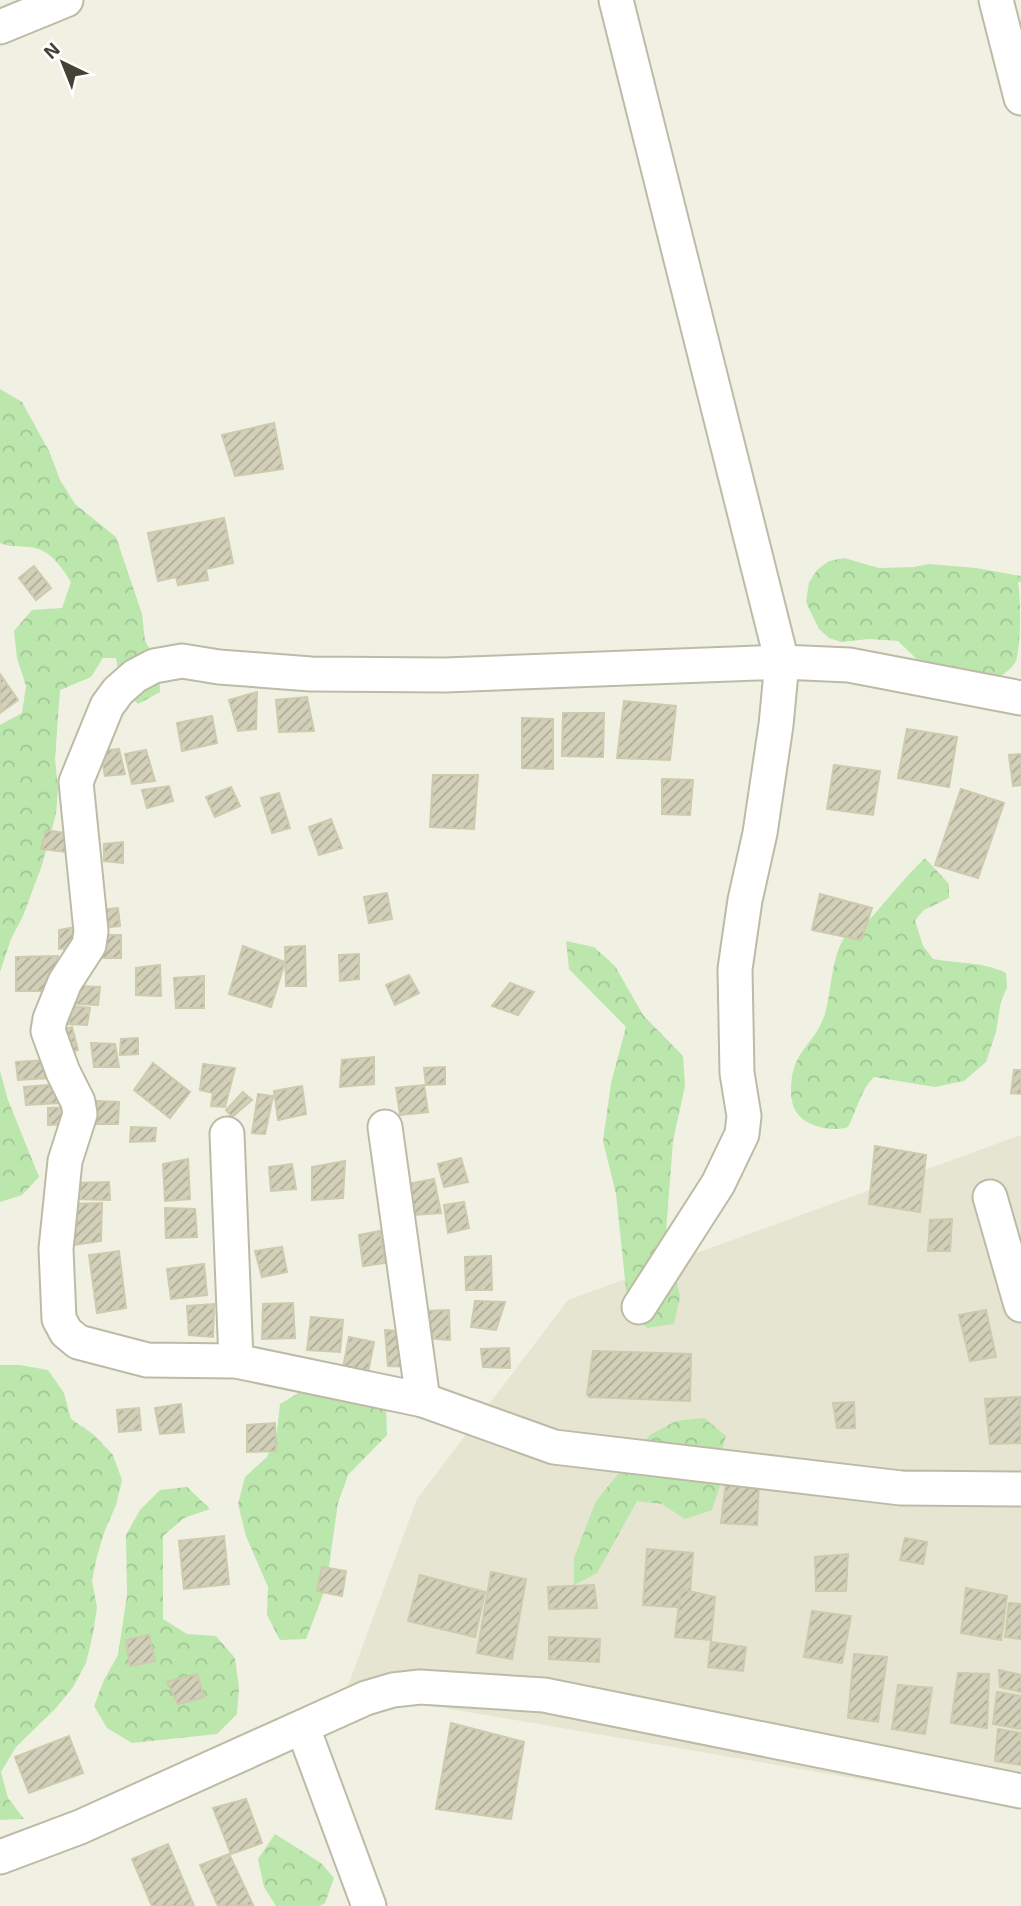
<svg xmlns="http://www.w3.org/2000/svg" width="1021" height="1906" font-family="'Exo 2',sans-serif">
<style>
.residential{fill:#e5e5d2}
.forest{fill:url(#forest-crowns)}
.building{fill:url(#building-hatch);stroke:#cdcaad;stroke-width:2}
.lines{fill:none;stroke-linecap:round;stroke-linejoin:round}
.street-casing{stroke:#bdbba6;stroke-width:37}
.street{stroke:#fff;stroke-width:33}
</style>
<defs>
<pattern id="forest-crowns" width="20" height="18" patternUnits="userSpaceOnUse" patternTransform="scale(1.75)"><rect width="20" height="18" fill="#bbe6ac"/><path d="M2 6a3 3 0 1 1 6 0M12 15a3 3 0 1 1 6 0" fill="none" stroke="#a2c695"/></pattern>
<pattern id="building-hatch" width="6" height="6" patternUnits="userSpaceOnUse" patternTransform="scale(1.75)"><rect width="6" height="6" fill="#d3d0b9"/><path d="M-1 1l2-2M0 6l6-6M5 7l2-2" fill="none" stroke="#adaa97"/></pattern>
</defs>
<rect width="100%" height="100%" fill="#f1f1e3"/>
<path class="residential" d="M1021,1135V1807L346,1691L417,1499L568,1300Z"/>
<g class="forest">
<path d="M0,389L22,402L50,453L60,480L75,504L116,537L142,614L145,641L159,664L160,692L138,704L121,686L116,658H103L91,677L60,690L55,759L58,788L56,814L42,865L23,916L11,939L0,972V725L22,713L26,686L17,658L14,631L32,610L62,608L71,582C61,566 50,549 29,547C18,546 9,547 0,543Z"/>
<path d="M844,558L879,568L914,567L929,564L976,568L1021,576V582H1018C1021,601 1021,644 1016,661C1012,669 1002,675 995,680L929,671L898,641L869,639L841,642L829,638L819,629L806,602L809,582L817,570L829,561Z"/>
<path d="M925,858L949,884V898L924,910L915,920L923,946L933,959C958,964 982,961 1006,973L1007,988L1001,1001L996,1032L986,1062L964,1081L935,1087L874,1077C860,1091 857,1110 848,1127C835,1131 820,1129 807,1122C795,1115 791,1104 791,1091C791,1049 814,1047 825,1014C831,994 832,953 845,937C852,929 863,925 871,918C889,898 905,877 925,858Z"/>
<path d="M566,941L594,947L615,966L643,1015L683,1056L685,1086L673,1141L666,1233L680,1297L674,1324L647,1328L628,1308L616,1194L603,1141L611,1083L626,1027L569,969Z"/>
<path d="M0,1071L8,1100L39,1177L22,1195L0,1202Z"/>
<path d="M0,1365H20L48,1370L64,1393L71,1419L93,1434L113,1455L122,1480L116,1505L105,1530L97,1556L92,1581L97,1607L93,1634L86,1663L73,1687L56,1708L16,1747L1,1772L8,1798L24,1819L0,1820Z"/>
<path d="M310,1386L386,1407L387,1435L348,1475L338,1503L326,1587L306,1639L280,1640L267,1615L268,1587L246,1536L238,1504L245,1477L267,1457L277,1432L280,1404Z"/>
<path d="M704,1418L726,1436L720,1456L721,1483L712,1510L685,1519L662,1504L637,1501L597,1573L574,1585V1558L596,1501L650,1435L676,1421Z"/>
<path d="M187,1487L210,1509L184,1518L163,1536V1619L187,1634L216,1636L235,1658L239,1688L237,1714L217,1734L132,1743L107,1728L94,1706L104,1680L118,1655L127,1595L126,1535L140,1510L160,1490Z"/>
<path d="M275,1834L321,1863L334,1878L325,1903L320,1906H276L264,1887L258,1859Z"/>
</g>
<g class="building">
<path d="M274,423L283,469L235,476L222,435Z"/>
<path d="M224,518L233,563L206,569L208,580L178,585L176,577L158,581L148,533Z"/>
<path d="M34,566L51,588L36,600L19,578Z"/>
<path d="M0,674L18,700L0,713Z"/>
<path d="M257,692L256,729L238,731L229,700Z"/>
<path d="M307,697L314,731L279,732L276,700Z"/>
<path d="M624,701L676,706L670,760L617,758Z"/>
<path d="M563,713H604L603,757L562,756Z"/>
<path d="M212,716L217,743L182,751L177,723Z"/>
<path d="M522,718L553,719V769L522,768Z"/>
<path d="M907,729L957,737L949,787L898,778Z"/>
<path d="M119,749L125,774L105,776L100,751Z"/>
<path d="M146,750L155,781L132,784L125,754Z"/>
<path d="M1021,754V785L1013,786L1009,755Z"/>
<path d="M834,765L880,771L873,815L827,809Z"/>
<path d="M433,775H478L474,829L430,827Z"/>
<path d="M662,779L693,780L690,815L662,814Z"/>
<path d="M169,786L173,801L147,808L142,790Z"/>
<path d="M231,787L240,806L215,817L206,797Z"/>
<path d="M961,789L1004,803L978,878L935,865Z"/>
<path d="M279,793L290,828L272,833L261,798Z"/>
<path d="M331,819L342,848L319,855L309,827Z"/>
<path d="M46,830L77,835L74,853L41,849Z"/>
<path d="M123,842V863L104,861V844Z"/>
<path d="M387,893L392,919L369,923L364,897Z"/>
<path d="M820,894L872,908L861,940L812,930Z"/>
<path d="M118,908L120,926L102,928L100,910Z"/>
<path d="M80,926V947L59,949V930Z"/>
<path d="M99,935H121V958H101Z"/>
<path d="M243,946L285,962L271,1007L229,994Z"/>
<path d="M305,946L306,986H286L285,947Z"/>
<path d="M359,954V979L340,981L339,955Z"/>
<path d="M58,956L55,991H16V957Z"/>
<path d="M160,965L161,996L136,995V968Z"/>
<path d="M409,975L419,993L395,1005L386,985Z"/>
<path d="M204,976V1008H176L174,978Z"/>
<path d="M510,983L534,992L518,1015L492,1006Z"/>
<path d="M77,986L100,987L98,1005L76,1004Z"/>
<path d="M71,1006L90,1008L87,1025L69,1024Z"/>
<path d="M72,1027L78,1050L62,1054L55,1032Z"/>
<path d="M138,1038V1054L120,1055L121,1039Z"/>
<path d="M91,1043L115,1044L119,1067H94Z"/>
<path d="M374,1057V1084L340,1087L342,1060Z"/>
<path d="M48,1060L50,1078L18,1080L16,1062Z"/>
<path d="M153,1063L190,1092L170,1118L134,1090Z"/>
<path d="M203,1064L235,1068L225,1107L211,1106L213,1093L200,1090Z"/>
<path d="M445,1067V1084L426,1085L424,1068Z"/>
<path d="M1014,1070H1021V1094L1011,1093Z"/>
<path d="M61,1084V1103L26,1105L24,1087Z"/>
<path d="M424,1085L428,1112L400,1115L396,1088Z"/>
<path d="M302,1086L306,1114L278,1120L274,1091Z"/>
<path d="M243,1092L252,1100L232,1117L226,1110Z"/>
<path d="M258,1094L273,1096L265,1134L252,1133Z"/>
<path d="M96,1101L119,1102L118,1124H95Z"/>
<path d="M72,1107L73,1124L48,1125V1108Z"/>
<path d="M131,1127L156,1128L155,1141L130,1142Z"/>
<path d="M875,1146L926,1155L920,1212L869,1204Z"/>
<path d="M461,1158L468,1182L444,1187L438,1164Z"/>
<path d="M188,1159L190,1199L165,1201L163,1164Z"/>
<path d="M345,1161L343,1198L312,1200V1167Z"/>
<path d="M292,1164L296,1189L271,1191L269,1167Z"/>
<path d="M434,1179L441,1213L412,1215L408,1184Z"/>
<path d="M109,1182L110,1200L73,1199V1183Z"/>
<path d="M464,1202L469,1228L448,1233L444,1205Z"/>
<path d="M102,1203L101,1241L73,1245L70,1204Z"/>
<path d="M165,1208L195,1209L197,1237L166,1238Z"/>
<path d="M952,1219L950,1251H928L930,1220Z"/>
<path d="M380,1231L385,1263L363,1266L359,1235Z"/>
<path d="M282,1247L287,1272L262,1277L255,1251Z"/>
<path d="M119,1251L126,1308L97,1313L89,1255Z"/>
<path d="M491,1256L492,1290H466L465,1257Z"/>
<path d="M204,1264L207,1295L171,1299L167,1269Z"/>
<path d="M475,1301L505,1302L496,1330L471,1327Z"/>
<path d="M293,1303L295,1338L262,1339L263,1304Z"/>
<path d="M214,1304L213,1337L189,1335L187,1306Z"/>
<path d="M449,1310L450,1340L424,1338L422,1311Z"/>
<path d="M986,1310L996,1357L970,1361L959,1315Z"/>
<path d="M311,1317L343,1320L340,1352L307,1350Z"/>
<path d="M385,1330L411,1332L410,1367L388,1366Z"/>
<path d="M349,1337L374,1342L368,1372L343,1368Z"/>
<path d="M509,1348L510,1368L483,1367L481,1349Z"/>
<path d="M593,1351L691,1354L690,1401L589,1397L587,1394Z"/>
<path d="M1020,1397L1021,1443L990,1444L985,1399Z"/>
<path d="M854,1402L855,1428H837L833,1403Z"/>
<path d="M181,1404L184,1432L160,1434L155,1408Z"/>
<path d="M139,1408L141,1430L119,1432L117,1410Z"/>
<path d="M275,1423L276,1451L247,1452V1425Z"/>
<path d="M726,1481H759L757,1525L721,1523Z"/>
<path d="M224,1536L229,1584L184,1589L179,1541Z"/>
<path d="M905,1538L927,1542L923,1564L900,1560Z"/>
<path d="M647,1549L693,1553L689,1608L643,1605Z"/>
<path d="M848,1554L846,1591H816L815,1557Z"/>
<path d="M322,1567L346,1571L342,1596L317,1591Z"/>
<path d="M491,1572L526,1579L512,1659L477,1653Z"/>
<path d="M420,1575L485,1592L475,1637L408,1621Z"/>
<path d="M594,1585L597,1608L549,1609L548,1587Z"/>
<path d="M966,1588L1007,1596L1001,1640L961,1633Z"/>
<path d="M681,1589L715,1597L711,1640L675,1637Z"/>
<path d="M1009,1603L1021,1604V1639L1005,1637Z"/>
<path d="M812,1611L851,1616L842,1663L804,1657Z"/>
<path d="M149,1635L155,1661L130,1666L126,1640Z"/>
<path d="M549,1637L600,1639L599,1662L549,1659Z"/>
<path d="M711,1642L746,1647L743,1671L708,1667Z"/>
<path d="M854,1654L887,1657L878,1722L848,1718Z"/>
<path d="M999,1670L1021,1675V1692L1000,1687Z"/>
<path d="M958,1673L989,1674L987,1728L951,1723Z"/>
<path d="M197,1674L204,1697L178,1704L167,1682Z"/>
<path d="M898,1685L932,1688L925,1734L892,1729Z"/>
<path d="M997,1692L1021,1696V1729L993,1724Z"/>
<path d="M451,1723L524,1742L511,1819L436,1809Z"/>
<path d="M998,1729L1021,1733V1765L995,1761Z"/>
<path d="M69,1736L83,1773L29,1793L15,1757Z"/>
<path d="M246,1799L262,1843L231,1854L213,1808Z"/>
<path d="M168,1844L194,1906H152L132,1859Z"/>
<path d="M229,1854L253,1905L218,1906L200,1865Z"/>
</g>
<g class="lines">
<defs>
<g id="street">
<path d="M616,0L782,662L849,665L1021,698"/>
<path d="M996,0L1021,98"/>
<path d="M0,27L66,0"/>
<path d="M385,1127L423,1400"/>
<path d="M227,1134L236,1361"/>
<path d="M990,1197L1021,1305"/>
<path d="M639,1307L718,1184L742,1134L744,1116L737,1073L735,969L745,900L760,833L776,725L782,662L445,675L311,674L219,667L182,661L154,666L135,676L118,691L107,706L76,782L91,931L89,945L65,982L50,1019L48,1031L63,1072L78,1102L80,1114L65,1161L56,1249L59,1319L66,1332L78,1342L147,1360L236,1361L423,1400L554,1447L901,1488L1021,1489"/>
<path d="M303,1728L369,1906"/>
<path d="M0,1857L80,1827L366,1698L393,1690L420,1687L544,1695L1021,1791"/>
</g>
</defs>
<use href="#street" class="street-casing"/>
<use href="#street" class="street"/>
</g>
<g transform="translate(63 63) rotate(317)" stroke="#ffffff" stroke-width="5" paint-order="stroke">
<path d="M0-5L12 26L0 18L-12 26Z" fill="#434234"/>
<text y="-10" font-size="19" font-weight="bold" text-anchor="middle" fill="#434234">N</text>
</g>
</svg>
